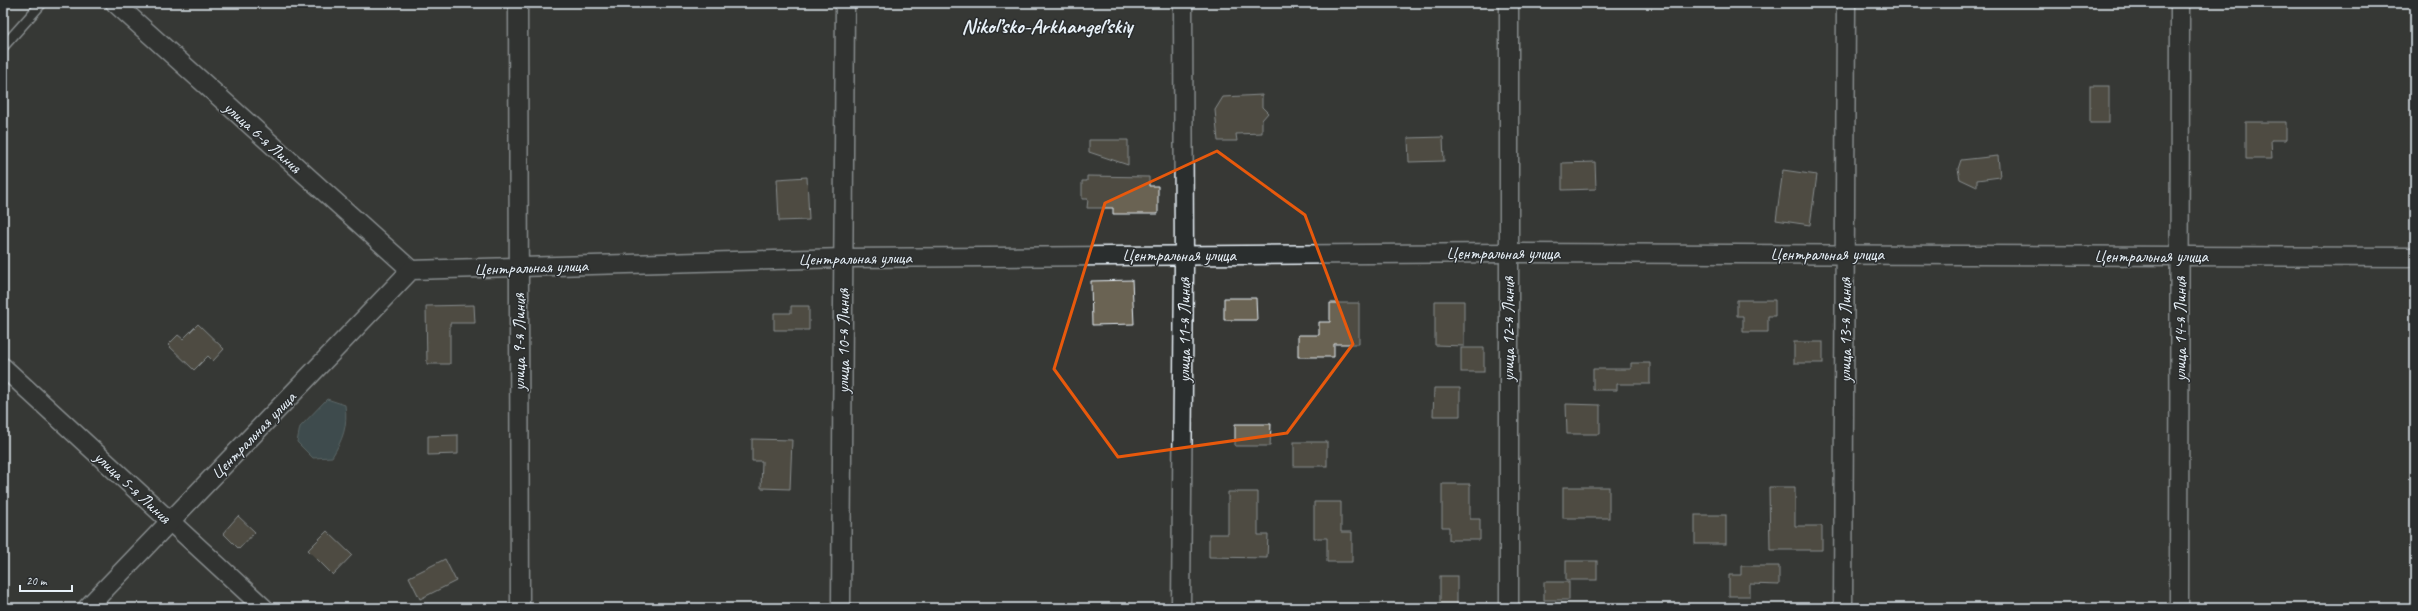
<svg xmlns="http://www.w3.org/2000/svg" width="2418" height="611" font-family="Caveat,sans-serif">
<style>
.water{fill:#47646b;stroke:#879ca3}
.building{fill:#6b6353;stroke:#e8f1f8}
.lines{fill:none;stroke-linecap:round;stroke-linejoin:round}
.service-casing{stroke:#e8f1f8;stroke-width:12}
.minor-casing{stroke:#e8f1f8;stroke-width:21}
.service{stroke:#2a2d2e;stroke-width:9}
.minor{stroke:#2a2d2e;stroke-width:18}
.marked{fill:none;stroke:#e8590c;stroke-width:3;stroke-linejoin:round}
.labels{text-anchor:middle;stroke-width:3;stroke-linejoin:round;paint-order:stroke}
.street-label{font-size:17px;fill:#e8f1f8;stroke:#2a2d2e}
.district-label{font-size:21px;font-weight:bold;fill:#e8f1f8;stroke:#2a2d2e}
</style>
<rect width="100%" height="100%" fill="#373835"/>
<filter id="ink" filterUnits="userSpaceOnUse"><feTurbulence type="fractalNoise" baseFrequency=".025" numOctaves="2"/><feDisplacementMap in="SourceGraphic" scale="8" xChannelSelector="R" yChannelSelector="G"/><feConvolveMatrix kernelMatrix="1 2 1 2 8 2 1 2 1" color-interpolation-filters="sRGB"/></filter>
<g filter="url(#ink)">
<path class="water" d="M327,399L345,405C348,426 343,439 332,457L313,458L297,442L300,427Z"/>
<g class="building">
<rect x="2090" y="86" width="19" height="37"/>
<path d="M1262,95V107L1268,113L1262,120V133L1236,134L1237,141H1218L1215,110L1223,97Z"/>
<path d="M2246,122H2286V140H2271L2272,159H2246Z"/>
<path d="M1443,137L1444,161L1409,162L1408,138Z"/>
<path d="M1089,140H1128V165L1089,152Z"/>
<path d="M1998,156L2000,177L1977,180V187L1960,179L1958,169L1961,160Z"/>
<path d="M1595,162L1596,189L1562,190V163Z"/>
<path d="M1783,170L1817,175L1810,225L1776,220Z"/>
<path d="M1087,176L1149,177V186H1158V214H1113V208H1087L1088,199H1082V181H1087Z"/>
<path d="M807,177L809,220L779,221L777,179Z"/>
<path d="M1132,280L1134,324L1092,325L1091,281Z"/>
<path d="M1224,298H1256L1257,320H1224Z"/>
<path d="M1737,300H1775V316H1768V332H1743V316H1737Z"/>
<path d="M1435,301H1464V346L1435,345Z"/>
<path d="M1330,303H1359V344H1334V357H1298V335H1319V322H1330Z"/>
<path d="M474,305L475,323H450V364H427L426,306Z"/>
<path d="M791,306H809V330H774V313H791Z"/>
<path d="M198,324L224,349L213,361L208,356L194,370L168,345L178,335L183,339Z"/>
<rect x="1794" y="342" width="29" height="21"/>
<rect x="1461" y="348" width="23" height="24"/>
<path d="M1631,363H1650V384H1617V390H1593V369H1631Z"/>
<path d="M1434,388H1460V416H1433Z"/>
<path d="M1566,404L1600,405V434H1567Z"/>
<path d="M1235,424H1271L1270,446H1235Z"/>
<path d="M458,435V454L428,455V436Z"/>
<path d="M752,439L792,440L790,489L761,488L762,461H752Z"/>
<rect x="1294" y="442" width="33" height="24"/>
<path d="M1442,484H1470V519H1480V540H1449V527H1442Z"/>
<rect x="1563" y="487" width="46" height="31"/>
<path d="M1769,487H1795V526H1822V550H1770Z"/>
<path d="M1228,492H1258V535H1268L1267,558L1209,557V534H1228Z"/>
<path d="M1314,502H1341V532H1352V562H1327V538H1314Z"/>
<rect x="1695" y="515" width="31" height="29"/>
<path d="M238,516L255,532L239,549L223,533Z"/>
<path d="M327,531L352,555L333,575L308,550Z"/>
<path d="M445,559L456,581L420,599L409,577Z"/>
<rect x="1566" y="561" width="31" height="19"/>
<path d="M1741,566H1779V585L1750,584V596H1729V575H1741Z"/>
<rect x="1440" y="576" width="17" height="32"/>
<rect x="1544" y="582" width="25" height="18"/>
</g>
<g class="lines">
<defs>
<path id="service" d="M3,47L42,3"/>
<g id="minor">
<path d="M115,3L411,270"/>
<path d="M518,3L520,608"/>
<path d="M3,367L264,608"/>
<path d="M87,608L411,270L843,258L1508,253L2415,257"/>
<path d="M841,608L845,3"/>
<path d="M1181,608L1184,263L1183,3"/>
<path d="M1509,608V3"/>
<path d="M1843,608L1846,3"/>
<path d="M2179,608L2180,3"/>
</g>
</defs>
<use href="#service" class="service-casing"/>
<use href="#minor" class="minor-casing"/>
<use href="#service" class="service"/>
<use href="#minor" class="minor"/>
</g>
</g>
<path d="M0 0H2418V611H0ZM1217,151L1305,215L1353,344L1287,433L1118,457L1054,369L1105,203Z" fill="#373835" fill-opacity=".55" fill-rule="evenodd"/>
<path class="marked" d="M1217,151L1305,215L1353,344L1287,433L1118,457L1054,369L1105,203Z"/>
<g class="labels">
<g class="street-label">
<text transform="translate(263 137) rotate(42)" y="6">улица 6-я Линия</text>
<text x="1503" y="259">Центральная улица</text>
<text x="1827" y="260">Центральная улица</text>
<text x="1179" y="261">Центральная улица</text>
<text x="2151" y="262">Центральная улица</text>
<text transform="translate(855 258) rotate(-1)" y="6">Центральная улица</text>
<text transform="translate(531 267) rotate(-2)" y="6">Центральная улица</text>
<text transform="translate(1508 329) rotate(-90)" y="6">улица 12-я Линия</text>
<text transform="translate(2180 329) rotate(-90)" y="6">улица 14-я Линия</text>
<text transform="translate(1184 330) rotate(-90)" y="6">улица 11-я Линия</text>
<text transform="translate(1845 330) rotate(-90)" y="6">улица 13-я Линия</text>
<text transform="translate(843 341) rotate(-90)" y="6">улица 10-я Линия</text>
<text transform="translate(519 342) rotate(-90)" y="6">улица 9-я Линия</text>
<text transform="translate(253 435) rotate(-46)" y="6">Центральная улица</text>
<text transform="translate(133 487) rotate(43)" y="6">улица 5-я Линия</text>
</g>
<g class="district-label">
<text x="1047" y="33">Nikol’sko-Arkhangel’skiy</text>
</g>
</g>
<rect width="2418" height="611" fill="none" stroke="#2a2d2e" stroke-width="16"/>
<rect x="8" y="8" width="2402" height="595" fill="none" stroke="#e8f1f8" stroke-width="1.5" filter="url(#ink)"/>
<path d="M20 585v6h52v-6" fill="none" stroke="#e8f1f8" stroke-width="2"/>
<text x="26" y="585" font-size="12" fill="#e8f1f8" stroke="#2a2d2e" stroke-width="3" paint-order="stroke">20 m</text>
</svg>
